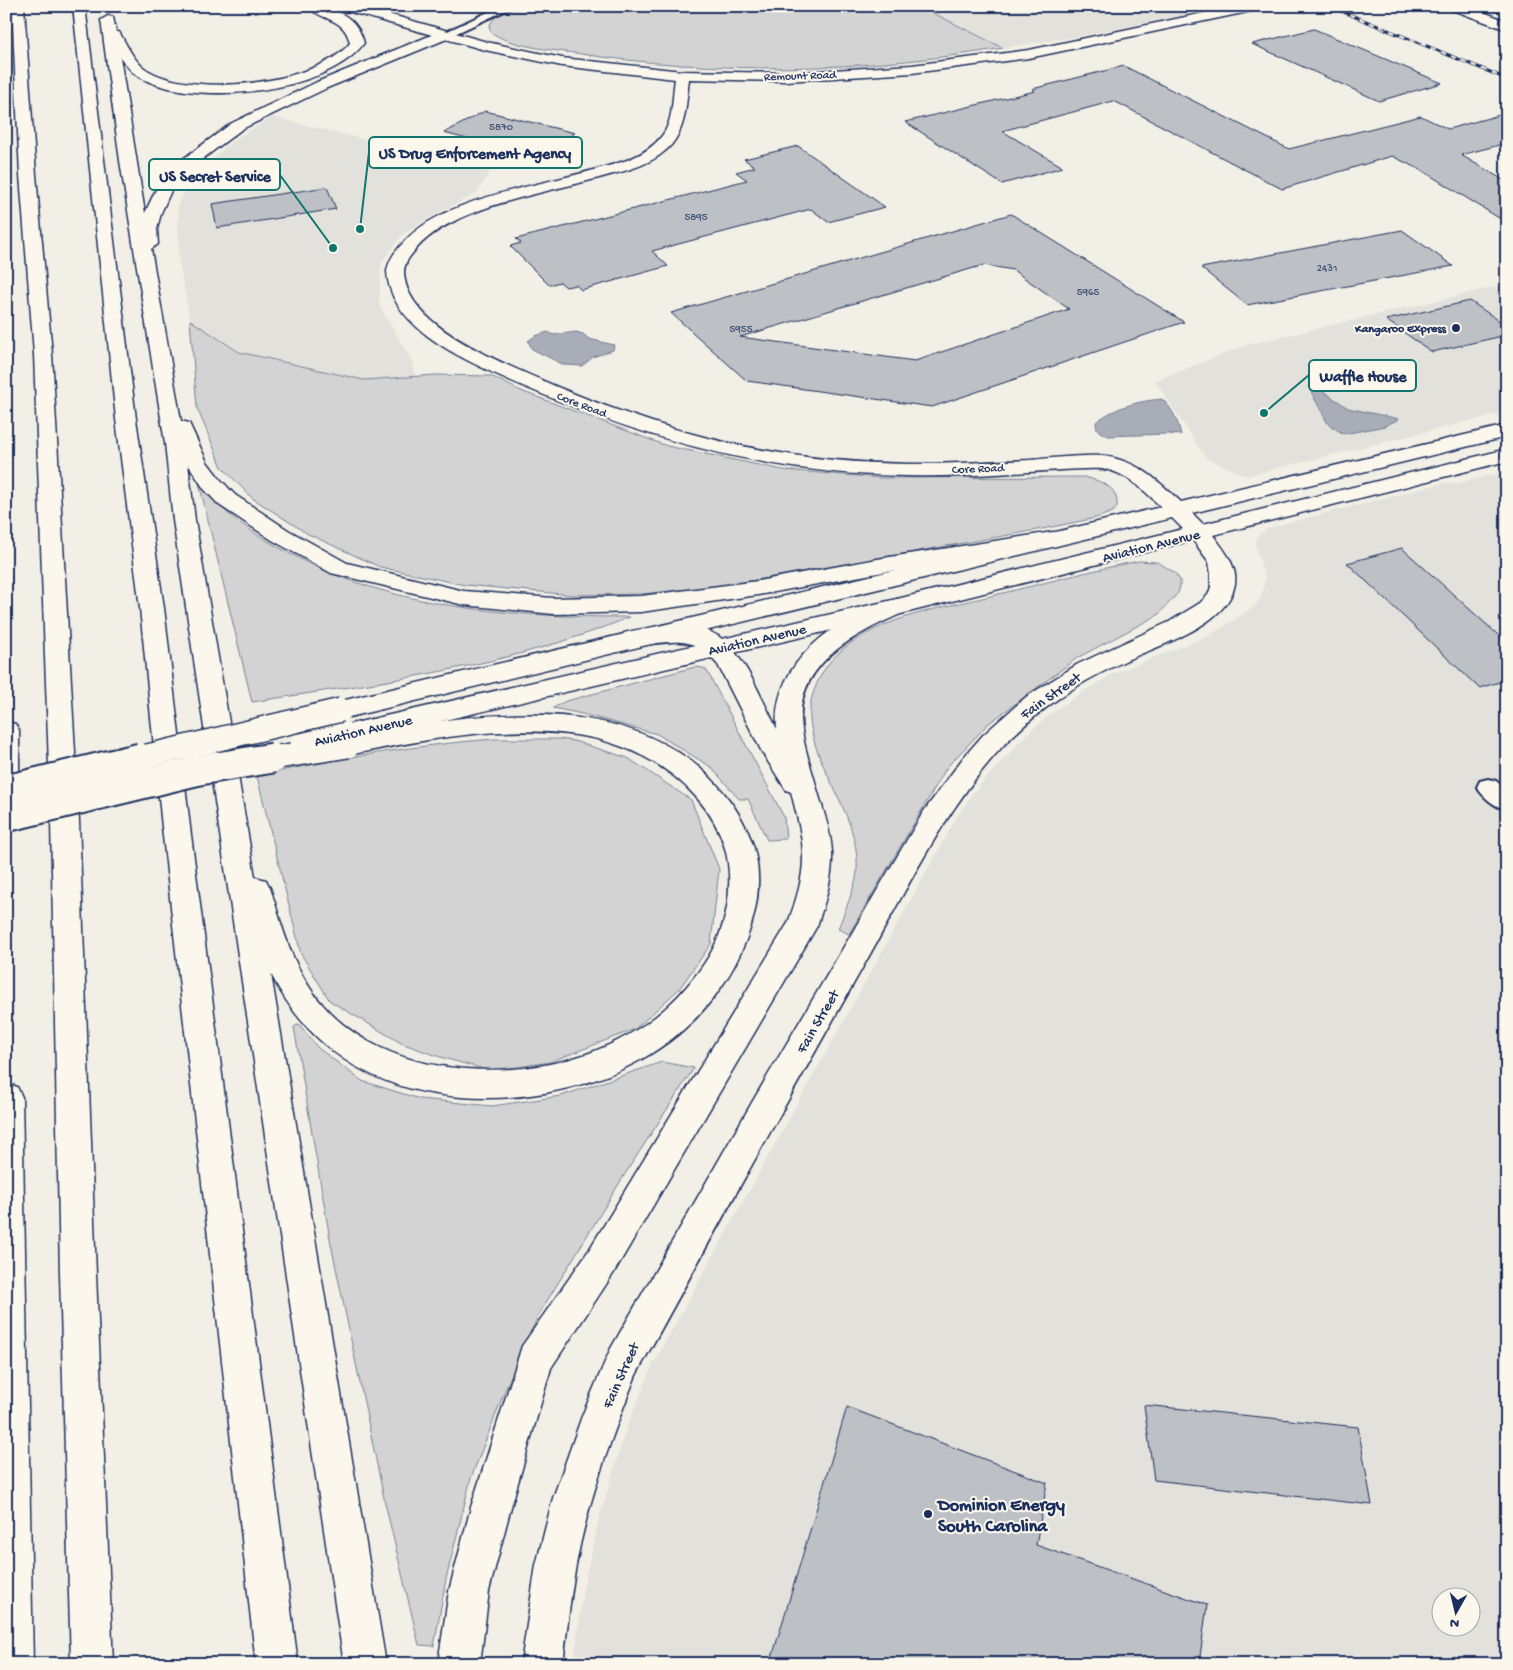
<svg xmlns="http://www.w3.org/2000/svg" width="1513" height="1670" font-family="'Gochi Hand',sans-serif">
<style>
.built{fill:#e2e1dc;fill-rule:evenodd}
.green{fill:#d2d3d2;stroke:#768198}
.water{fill:#a9adb7;stroke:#707b93}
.building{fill:#bdc0c4;stroke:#1b2f5e;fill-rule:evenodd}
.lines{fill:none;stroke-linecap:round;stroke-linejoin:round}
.street-casing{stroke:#1b2f5e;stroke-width:4}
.secondary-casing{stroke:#1b2f5e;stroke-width:3}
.highway-casing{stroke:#1b2f5e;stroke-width:3}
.street{fill:#fbf7ec;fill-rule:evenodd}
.secondary{fill:#fbf7ec;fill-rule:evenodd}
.highway{fill:#fbf7ec;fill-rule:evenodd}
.rail-casing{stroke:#1b2f5e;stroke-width:3}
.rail{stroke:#fbf7ec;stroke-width:2;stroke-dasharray:5.5;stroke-linecap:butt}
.secondary-bridge-far1-casing{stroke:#1b2f5e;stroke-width:26;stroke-linecap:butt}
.secondary-bridge-casing{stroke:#1b2f5e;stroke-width:33;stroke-linecap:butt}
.highway-bridge-far1-casing{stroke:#1b2f5e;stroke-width:26;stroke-linecap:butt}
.highway-bridge-casing{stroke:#1b2f5e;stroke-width:33;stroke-linecap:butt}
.secondary-bridge-far1{stroke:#fbf7ec;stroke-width:23}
.secondary-bridge{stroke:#fbf7ec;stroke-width:29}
.highway-bridge-far1{stroke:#fbf7ec;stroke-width:23}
.highway-bridge{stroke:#fbf7ec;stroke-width:29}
.poi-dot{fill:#1b2f5e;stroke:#fbf7ec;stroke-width:2}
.labels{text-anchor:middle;stroke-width:4;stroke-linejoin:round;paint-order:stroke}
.far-number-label{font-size:11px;fill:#445378}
.far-street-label{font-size:12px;fill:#1b2f5e;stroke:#fbf7ec}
.far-poi-label{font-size:12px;font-weight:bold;fill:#1b2f5e;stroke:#fbf7ec;text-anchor:end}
.street-label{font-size:15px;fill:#1b2f5e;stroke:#fbf7ec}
.near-poi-label{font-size:18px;font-weight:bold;fill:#1b2f5e;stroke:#fbf7ec;text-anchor:start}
.leader{fill:none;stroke:#0f766e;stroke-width:2}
.callout-dot{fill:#0f766e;stroke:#fbf7ec;stroke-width:2}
.callout{fill:#fbf7ec;stroke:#0f766e;stroke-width:2}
.callout-label{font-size:16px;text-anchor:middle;font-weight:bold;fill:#1b2f5e}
</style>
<rect width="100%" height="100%" fill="#f2efe6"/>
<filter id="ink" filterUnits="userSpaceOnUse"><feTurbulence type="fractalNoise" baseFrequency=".02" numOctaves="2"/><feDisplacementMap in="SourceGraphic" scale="10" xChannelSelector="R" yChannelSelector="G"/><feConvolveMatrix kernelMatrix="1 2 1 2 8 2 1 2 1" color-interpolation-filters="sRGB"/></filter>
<g filter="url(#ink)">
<g class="built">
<path d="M919,6H1200L1204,11L1080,36L1003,48Z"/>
<path d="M272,117L491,170L477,193L434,215L402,235L381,263L379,305L412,361L415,376L364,380L239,351L190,320L179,262L178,203L196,175L231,142Z"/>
<path d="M1507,284V412L1246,476L1206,458L1155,381L1247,345Z"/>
<path d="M1507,471V1664H574L583,1588L598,1523L626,1429L653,1364L954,822L972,794L1026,735L1052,713L1087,689L1115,673L1208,636L1236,619L1257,604L1262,595L1265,578L1255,544L1258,535L1268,528L1448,482L1458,483ZM1440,1598H1470V1628H1440Z"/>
</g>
<g class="green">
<path d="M519,6H919L1003,48C861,72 717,75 574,53C551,50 509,46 491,32L489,26L494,18Z"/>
<path d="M190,320L239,352L364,380L435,375L491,376L521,391L667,446L783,470L881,478L1084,477C1100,481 1119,486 1117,507L1113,512L1096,518L1037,530L722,586L640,594L573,595L465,585L380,567L308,534L252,498L222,467L197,408Z"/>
<path d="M199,483C218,508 241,525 268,541C376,608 506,617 630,617C511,667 379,682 252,702Z"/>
<path d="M1139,561L1157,562L1174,572L1180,580V587L1178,593L1158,615L1077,658L988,724L947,767L849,934L838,929C843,915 856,886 857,872C860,824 829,787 815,744C808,719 807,705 818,681C846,620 940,609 999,594C1045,583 1092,570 1139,561Z"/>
<path d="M695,667L703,668L707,671L784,817L786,839L767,840L748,799H739L711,767L657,734L582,714L553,708L566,701Z"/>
<path d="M494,739H559L574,741L628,758L691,800L719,869L711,944L679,989L635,1029L550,1062L491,1071L440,1057L401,1043L330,1001L301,954L257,776C336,759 413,745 494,739Z"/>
<path d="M299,1024L318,1048L362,1081L420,1099L492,1106L561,1096L662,1062L694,1068L625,1174L539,1314L506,1388L471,1478L446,1579L434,1646L419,1645L385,1503L330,1239L294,1027Z"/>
</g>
<g class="water">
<path d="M548,332L554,335L576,332L583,334L589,339L614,345L613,350L593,357L582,366L564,365L532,349L528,341L535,336Z"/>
<path d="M1310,385L1320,389L1348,408L1399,419L1385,426L1344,434L1328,424L1309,388Z"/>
<path d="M1162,399C1173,409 1178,421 1181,435L1168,434L1108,436C1099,432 1096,431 1096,422C1115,407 1138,401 1162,399Z"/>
</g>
<g class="building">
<path d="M1314,29L1442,83L1379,101L1252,44Z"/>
<path d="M1124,66L1289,149L1421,116L1448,129L1507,113V143L1461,155L1507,182V223L1423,171L1392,156L1282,189L1114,101L1002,131L1063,167L1002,184L905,122L1035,91L1032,89Z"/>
<path d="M485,111L575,133L536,157L444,133Z"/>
<path d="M798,146L885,207L828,222L811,209L652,251L668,266L581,290L576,285L566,287L560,282L549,285L510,246L521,243L516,239L747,180L736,172L755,167L744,159Z"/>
<path d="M327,187L336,209L217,228L212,204Z"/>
<path d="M1011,214L1184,322L932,407L747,381L671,313ZM984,265L1013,270L1069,309L915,361L740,337Z"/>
<path d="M1402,230L1453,266L1247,305L1201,268Z"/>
<path d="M1470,301L1507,326V335L1432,352L1386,320Z"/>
<path d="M1402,548L1507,643V680L1479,688L1347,563Z"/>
<path d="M1144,1405L1358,1427L1372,1505L1154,1480Z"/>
<path d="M847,1407L1047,1483L1036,1545L1207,1605L1199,1664H770Z"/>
</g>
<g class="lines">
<defs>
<g id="street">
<path d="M501,6H515L448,37L444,38L439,35Z"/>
<path d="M1488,779L1496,781L1507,790V810C1495,807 1483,797 1477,787L1480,781Z"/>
</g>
<g id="secondary">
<path d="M339,6H360L487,42L562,58L682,71L786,73L912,65L1029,50L1237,6H1263L1257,10L1029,58L912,73L786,81L689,79C686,102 687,125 672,144C656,163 629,170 606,176C552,192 455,205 417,248C411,255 404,262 404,272C405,317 471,348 505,364C639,425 761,463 910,464C950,464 990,462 1030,460C1054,458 1079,455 1103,456C1138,461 1156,479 1181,502L1507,425V437L1192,513L1203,524L1507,449V461L1213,535C1224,550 1240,568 1234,588C1223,627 1157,646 1125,661C1106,670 1086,680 1068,692C1044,708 1022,726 1002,747C944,810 906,891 864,965C787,1101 711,1238 636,1375C612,1436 588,1500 576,1565C570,1597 567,1631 563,1664H521L536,1565L553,1498L582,1416L610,1350L754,1099L924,811L963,758L983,735L1026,697L1078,664L1169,622L1200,603L1208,595L1211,587V574L1209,562L1193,540L897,615L346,743L337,740L333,734L337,728L346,725L897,599L1183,529L1172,518L341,719L332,716L328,710L332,704L341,701L1161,507C1145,491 1126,472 1103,469C1079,468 1054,471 1029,472C989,475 948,477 907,476C759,474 630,435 496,374C455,355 389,324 387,271C389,259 396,250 404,242C444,197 540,186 597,169C620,163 646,156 661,137C674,122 672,97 675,79L562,66L485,50L340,9Z"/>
<path d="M1449,6H1467L1507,21V30L1450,9Z"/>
</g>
<g id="highway">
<path d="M12,6H24L36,175L52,354L79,821L96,1275L113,1664H71L60,1275L51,821L34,354L20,175Z"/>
<path d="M73,6H85L136,419L164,608L190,827L298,1664H256L162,827L140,608L116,419Z"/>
<path d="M307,6C332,6 357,15 364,43C328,94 189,108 138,76C130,71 125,64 120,57L145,213L159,183L172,167L232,123L317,82L439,32L444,31L451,35L449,38L327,88L242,129L184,173L174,184L161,213L157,229L158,244L151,249L181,421L189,423L207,462L220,479L235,495L288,530L347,563L464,591L553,598L641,596L758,581L883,558L1053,532L1061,534L1064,539L1061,544L1053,546L883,572L758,595L641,612L553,614L464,605L331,573L272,540L219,505L204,489L188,464L195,520L255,877L266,880L270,888C279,914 285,942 298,967C330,1034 396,1064 466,1069C548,1075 634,1050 688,985C709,960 721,939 727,907C734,865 725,830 697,798C667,763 621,741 576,735C500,724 422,740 348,755L339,753L335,746L339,739C365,732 392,728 419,724C519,708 644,703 718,786C733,803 746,824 753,845C764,881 756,919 741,952C692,1060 573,1105 461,1097C374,1090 310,1051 271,974L386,1664H344L173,520L165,443L120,161L101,20L108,16L113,17L116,32H119C128,46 134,63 149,71C194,97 317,85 350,43C344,16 322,22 307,6Z"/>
<path d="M897,599L905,602L909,607L905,612C860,632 799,660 801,719C802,743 811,766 817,789C823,810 831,831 832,852C833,878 825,902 817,926L613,1274L551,1368L511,1507L489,1591L480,1664H438L449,1591L471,1507L522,1346L589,1250L788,923C809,865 806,850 791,792L786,790L762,752L718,665C696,639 683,640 651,644C641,646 633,647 624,645L620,639L624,633C651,626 692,620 718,636C744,653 763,702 777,729C771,662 839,615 897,599Z"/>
<path d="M6,721L15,724L19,730V779L15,786L6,789Z"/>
<path d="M6,1083L17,1087L22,1097L33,1664H6Z"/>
</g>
</defs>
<use href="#street" class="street-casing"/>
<use href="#secondary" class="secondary-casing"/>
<use href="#highway" class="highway-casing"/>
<use href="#street" class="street"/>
<use href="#secondary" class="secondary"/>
<use href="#highway" class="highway"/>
<defs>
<path id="rail" d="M1329,6L1507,79"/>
</defs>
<use href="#rail" class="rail-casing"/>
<use href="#rail" class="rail"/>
<defs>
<g id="secondary-bridge-far1">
<path d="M302,745L346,734"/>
<path d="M135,759L341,710"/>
</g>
<g id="secondary-bridge">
<path d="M6,790L140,758"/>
<path d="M6,817L216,766"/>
</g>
<path id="highway-bridge-far1" d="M266,759L348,746"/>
<path id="highway-bridge" d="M193,771L273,758"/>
</defs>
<use href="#secondary-bridge-far1" class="secondary-bridge-far1-casing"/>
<use href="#secondary-bridge" class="secondary-bridge-casing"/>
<use href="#highway-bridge-far1" class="highway-bridge-far1-casing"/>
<use href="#highway-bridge" class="highway-bridge-casing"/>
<use href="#secondary-bridge-far1" class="secondary-bridge-far1"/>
<use href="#secondary-bridge" class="secondary-bridge"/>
<use href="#highway-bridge-far1" class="highway-bridge-far1"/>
<use href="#highway-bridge" class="highway-bridge"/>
</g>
</g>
<g class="poi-dot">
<circle cx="1456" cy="328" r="5"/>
<circle cx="928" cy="1514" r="5"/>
</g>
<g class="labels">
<g class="far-number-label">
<text x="501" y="130">5870</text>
<text x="696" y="220">5895</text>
<text x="1327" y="271">2431</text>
<text x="1088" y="295">5965</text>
<text x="741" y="332">5955</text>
</g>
<g class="far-street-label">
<text transform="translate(800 75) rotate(-2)" y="4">Remount Road</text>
<text transform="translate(582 404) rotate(21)" y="4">Core Road</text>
<text transform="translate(978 468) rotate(-2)" y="4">Core Road</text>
</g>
<g class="far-poi-label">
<text x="1446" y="332">Kangaroo Express</text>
</g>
<g class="street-label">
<text transform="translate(1151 545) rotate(-14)" y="5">Aviation Avenue</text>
<text transform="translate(757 639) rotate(-13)" y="5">Aviation Avenue</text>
<text transform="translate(1050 695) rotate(-35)" y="5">Fain Street</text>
<text transform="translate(363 730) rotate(-13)" y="5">Aviation Avenue</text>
<text transform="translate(817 1021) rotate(-60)" y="5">Fain Street</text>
<text transform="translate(620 1375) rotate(-66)" y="5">Fain Street</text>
</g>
<g class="near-poi-label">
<text x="938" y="1510">Dominion Energy<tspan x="938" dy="21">South Carolina</tspan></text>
</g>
</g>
<path class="leader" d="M360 229L369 152M333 248L280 175M1264 413L1309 375"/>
<g class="callout-dot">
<circle cx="360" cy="229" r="5"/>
<circle cx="333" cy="248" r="5"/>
<circle cx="1264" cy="413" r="5"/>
</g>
<g class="callout">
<rect x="369" y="137" width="213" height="31" rx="5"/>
<rect x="149" y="159" width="131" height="31" rx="5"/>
<rect x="1309" y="360" width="107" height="31" rx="5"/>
</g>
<g class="callout-label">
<text x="475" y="158">US Drug Enforcement Agency</text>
<text x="215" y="181">US Secret Service</text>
<text x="1363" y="381">Waffle House</text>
</g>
<rect width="1513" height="1670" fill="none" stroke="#fbf7ec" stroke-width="25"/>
<rect x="12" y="12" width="1488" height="1645" fill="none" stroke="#1b2f5e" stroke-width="2" filter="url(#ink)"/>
<g transform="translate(1456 1612) rotate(188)"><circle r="24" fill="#fbf7ec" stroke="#a1a7b3"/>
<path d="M0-4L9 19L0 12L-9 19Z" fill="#1b2f5e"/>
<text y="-8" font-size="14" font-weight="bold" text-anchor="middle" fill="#1b2f5e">N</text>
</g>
</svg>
